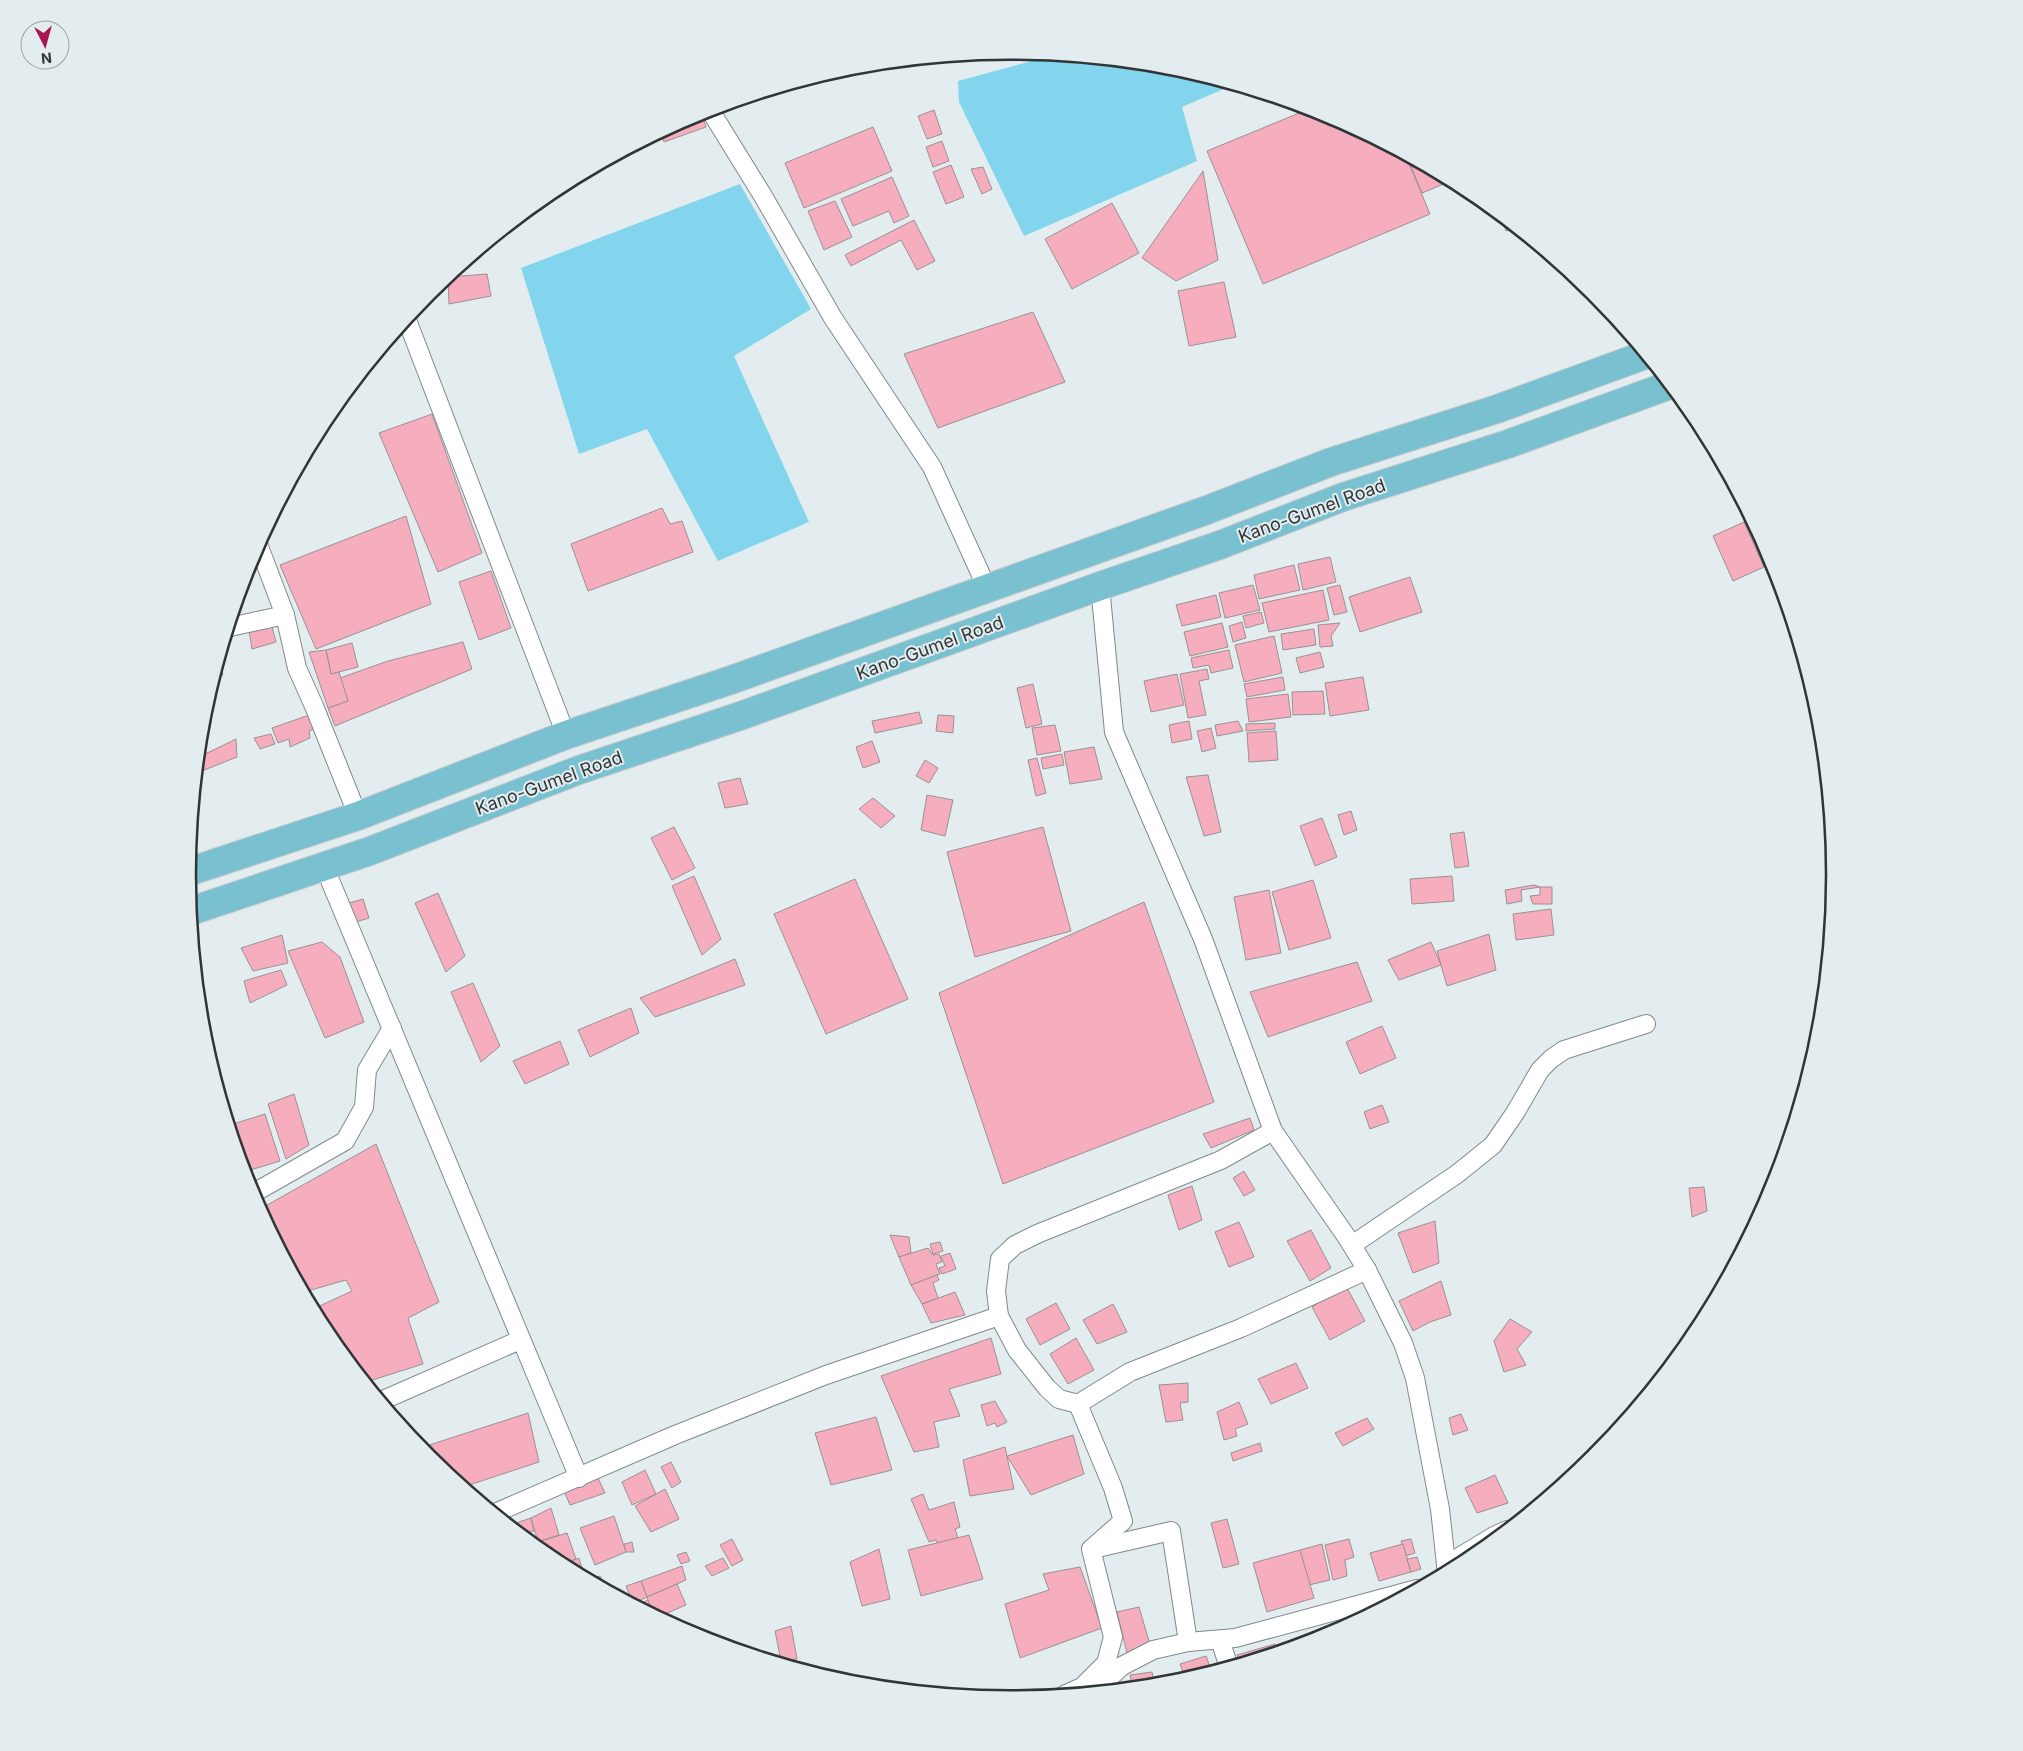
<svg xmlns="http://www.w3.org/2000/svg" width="2023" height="1751" font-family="Inter,sans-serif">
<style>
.green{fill:#82d5ec}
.building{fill:#f6adbe;stroke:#9a9193}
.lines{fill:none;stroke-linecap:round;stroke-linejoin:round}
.minor-casing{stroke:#80898c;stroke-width:20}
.primary-casing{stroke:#c9cacb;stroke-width:30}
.minor{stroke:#fff;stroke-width:18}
.primary{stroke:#79c0d0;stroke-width:28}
.labels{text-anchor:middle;stroke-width:4;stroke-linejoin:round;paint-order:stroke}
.street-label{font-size:18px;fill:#313536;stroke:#e3edf0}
.rim{fill:none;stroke:#313536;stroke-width:2.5}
</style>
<rect width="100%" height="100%" fill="#e3edf0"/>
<g class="green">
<path d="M1054,55L1173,67L1233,85L1182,107L1197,161L1024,236L959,102L958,81Z"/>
<path d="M740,184L811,309L734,356L809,522L718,561L647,429L579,454L521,268Z"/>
</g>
<g class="building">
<path d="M1309,109L1327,114L1406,156L1430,214L1263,284L1207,151Z"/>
<path d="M934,110L942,134L927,139L918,116Z"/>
<path d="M702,115L706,127L664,142L661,133L678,124Z"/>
<path d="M873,127L892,171L804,208L785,163Z"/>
<path d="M942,141L949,161L933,167L926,147Z"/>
<path d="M1407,157L1451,181L1422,193Z"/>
<path d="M951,165L964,197L946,204L933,172Z"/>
<path d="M983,167L992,189L982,194L971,169Z"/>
<path d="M1203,171L1218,260L1176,281L1142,258Z"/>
<path d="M892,177L909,216L894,223L889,211L853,226L841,199Z"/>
<path d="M835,201L852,237L824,250L808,211Z"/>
<path d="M1112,203L1139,253L1072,289L1045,239Z"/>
<path d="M1500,215L1515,227L1506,231Z"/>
<path d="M914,220L935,261L917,270L901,240L851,266L845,255Z"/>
<path d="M487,274L491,296L449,304L448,277Z"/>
<path d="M1224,282L1236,337L1189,346L1178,291Z"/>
<path d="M1033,312L1065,382L938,428L904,354Z"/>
<path d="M432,414L482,553L438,572L379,433Z"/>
<path d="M662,508L670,524L682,521L693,552L588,591L571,544Z"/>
<path d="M406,516L431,604L316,649L280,565Z"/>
<path d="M1744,522L1764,567L1733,581L1713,536Z"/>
<path d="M1330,557L1336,582L1303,590L1298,564Z"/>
<path d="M1294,565L1300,590L1259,599L1254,575Z"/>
<path d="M491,571L511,628L479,640L459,582Z"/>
<path d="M1410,577L1422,612L1360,632L1349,597Z"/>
<path d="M1253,585L1260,610L1225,618L1219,593Z"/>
<path d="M1340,585L1347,612L1334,615L1327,588Z"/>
<path d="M1323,590L1329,620L1269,632L1262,603Z"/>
<path d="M1216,595L1221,617L1182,626L1176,605Z"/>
<path d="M1261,612L1264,623L1246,628L1243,616Z"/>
<path d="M1242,622L1246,638L1233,642L1229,626Z"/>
<path d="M271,623L276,642L252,649L249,630Z"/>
<path d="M1222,623L1228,647L1190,656L1184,632Z"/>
<path d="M1340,623L1331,636L1333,646L1320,647L1318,625Z"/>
<path d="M1314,629L1316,645L1283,650L1281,634Z"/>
<path d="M1274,636L1282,673L1244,682L1235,645Z"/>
<path d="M463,642L472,669L335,726L328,708L348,701L340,678L388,661Z"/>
<path d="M352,643L358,667L331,674L326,650Z"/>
<path d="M326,650L331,674L339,672L348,701L328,708L309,652Z"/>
<path d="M1229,650L1233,668L1211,673L1209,665L1193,668L1191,658Z"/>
<path d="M1320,652L1324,667L1300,673L1296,658Z"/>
<path d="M219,661L223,675L214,678Z"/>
<path d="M1207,669L1209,679L1199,681L1206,715L1188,718L1180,674Z"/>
<path d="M1177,674L1184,705L1151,712L1144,681Z"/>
<path d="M1283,677L1285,690L1247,697L1244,684Z"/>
<path d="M1363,677L1369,710L1330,716L1325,683Z"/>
<path d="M1033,684L1042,724L1026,728L1017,688Z"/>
<path d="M1323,691L1325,714L1293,715L1292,692Z"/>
<path d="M1288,694L1291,717L1249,722L1246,699Z"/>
<path d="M204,712L210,728L201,731L203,714Z"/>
<path d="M919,712L922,723L875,733L872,721Z"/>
<path d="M312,714L315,729L309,731L310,738L290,747L289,739L278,743L272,728Z"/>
<path d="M938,715L954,716L953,733L936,731Z"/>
<path d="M1189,721L1192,739L1172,743L1169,725Z"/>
<path d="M1238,721L1243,731L1217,736L1215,725Z"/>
<path d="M1275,723V729L1246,731V724Z"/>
<path d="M1055,725L1061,751L1037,755L1032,728Z"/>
<path d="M1211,728L1216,748L1202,752L1197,731Z"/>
<path d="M1276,731L1278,760L1249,762L1247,733Z"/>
<path d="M271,734L275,744L260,749L254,738Z"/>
<path d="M236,739L237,757L197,773L199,757Z"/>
<path d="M872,741L880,762L863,768L856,747Z"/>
<path d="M1094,747L1102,779L1070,784L1064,752Z"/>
<path d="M1062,754L1064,765L1043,769L1041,758Z"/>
<path d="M1037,758L1046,793L1036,796L1028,760Z"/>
<path d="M925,760L938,768L929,783L916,776Z"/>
<path d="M1208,775L1221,832L1204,836L1186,777Z"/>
<path d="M740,778L748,804L725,808L718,783Z"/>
<path d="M927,795L953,800L945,836L921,830Z"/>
<path d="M873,798L895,816L881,828L859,809Z"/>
<path d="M1351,811L1357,830L1344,835L1338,815Z"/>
<path d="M1322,818L1337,857L1315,866L1300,826Z"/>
<path d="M674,827L695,868L672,880L651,838Z"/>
<path d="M1043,827L1071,931L975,957L947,852Z"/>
<path d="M1464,832L1469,866L1455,868L1450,834Z"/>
<path d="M694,876L721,939L702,955L672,886Z"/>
<path d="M1452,876L1454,901L1412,904L1410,879Z"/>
<path d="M855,879L908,999L826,1034L774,914Z"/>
<path d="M1313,880L1331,938L1289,950L1272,892Z"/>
<path d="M1534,885L1540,887L1521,890L1522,901L1507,904L1505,890Z"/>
<path d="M1540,887H1552V904H1533L1530,896L1540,895Z"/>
<path d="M1269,890L1281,953L1246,960L1234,897Z"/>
<path d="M438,893L465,956L446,972L415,903Z"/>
<path d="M363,899L369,918L356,922L349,903Z"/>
<path d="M1144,902L1214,1102L1003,1184L939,993Z"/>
<path d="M1551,909L1554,935L1516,940L1513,914Z"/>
<path d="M1489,934L1496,970L1447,986L1437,951Z"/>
<path d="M282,935L288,963L253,971L241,948Z"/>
<path d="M322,942L340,957L364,1022L325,1038L288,951Z"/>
<path d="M1431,942L1441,965L1399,980L1388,960Z"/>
<path d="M735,959L745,985L655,1017L640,998Z"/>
<path d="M1357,962L1372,1001L1268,1037L1250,992Z"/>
<path d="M281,970L287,985L250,1003L244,981Z"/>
<path d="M473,983L500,1046L481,1062L451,992Z"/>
<path d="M631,1008L639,1033L590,1057L578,1030Z"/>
<path d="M1382,1026L1396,1058L1360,1074L1346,1042Z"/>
<path d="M560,1041L569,1064L525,1084L513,1061Z"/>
<path d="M294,1094L309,1145L286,1159L268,1104Z"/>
<path d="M1382,1105L1389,1122L1370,1129L1364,1112Z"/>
<path d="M265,1114L280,1161L244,1172L230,1125Z"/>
<path d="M1250,1118L1254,1130L1211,1148L1203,1134Z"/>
<path d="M376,1144L439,1302L408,1318L423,1364L366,1382L326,1333L313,1309L352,1291L346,1280L304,1292L260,1209Z"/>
<path d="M1244,1171L1255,1190L1244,1196L1233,1178Z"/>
<path d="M1192,1186L1202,1220L1179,1230L1168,1195Z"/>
<path d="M1704,1187L1707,1211L1692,1217L1689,1188Z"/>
<path d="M1435,1221L1439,1263L1413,1273L1398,1233Z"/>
<path d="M1239,1222L1254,1257L1229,1267L1215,1232Z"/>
<path d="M1311,1230L1331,1268L1310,1281L1287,1241Z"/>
<path d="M890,1235L909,1237L911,1253L899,1257Z"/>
<path d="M940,1242L943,1251L933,1254L930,1244Z"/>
<path d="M928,1248L933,1255L939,1254L942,1262L936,1264L940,1274L911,1285L899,1257Z"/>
<path d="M950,1253L956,1269L942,1274L939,1268L945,1266L941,1256Z"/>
<path d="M937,1275L939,1280L933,1283L938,1298L922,1304L911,1285Z"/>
<path d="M1441,1281L1451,1315L1430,1322L1413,1331L1399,1301Z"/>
<path d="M1346,1286L1365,1321L1330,1340L1312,1307Z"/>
<path d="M955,1292L965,1315L931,1323L922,1304Z"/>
<path d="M1056,1303L1070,1329L1040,1345L1026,1319Z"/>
<path d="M1113,1304L1127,1332L1097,1344L1083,1320Z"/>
<path d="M1510,1319L1532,1332L1517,1349L1526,1365L1504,1372L1494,1341Z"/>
<path d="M991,1338L1001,1374L949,1389L960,1416L934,1422L939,1447L914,1452L881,1376Z"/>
<path d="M1076,1338L1094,1370L1068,1384L1050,1354Z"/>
<path d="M1296,1363L1308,1388L1271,1404L1258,1379Z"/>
<path d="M1188,1383V1402L1180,1403L1183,1420L1166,1422L1159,1385Z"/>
<path d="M995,1401L1007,1422L997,1427L995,1423L987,1426L981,1405Z"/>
<path d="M1239,1402L1248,1424L1235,1429L1237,1436L1224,1440L1217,1412Z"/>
<path d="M528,1413L539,1462L463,1487L428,1458L420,1448Z"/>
<path d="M1461,1414L1468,1430L1453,1435L1449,1418Z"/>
<path d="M876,1417L892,1470L831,1485L815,1433Z"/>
<path d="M1367,1418L1374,1429L1343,1446L1335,1433Z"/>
<path d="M1073,1435L1084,1474L1031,1495L1007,1456Z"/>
<path d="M1260,1443L1262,1451L1233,1461L1231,1453Z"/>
<path d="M1005,1447L1014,1489L970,1496L963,1460Z"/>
<path d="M671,1462L681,1482L672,1488L661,1467Z"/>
<path d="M645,1470L656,1494L632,1505L622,1482Z"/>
<path d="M1495,1475L1508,1503L1477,1513L1465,1488Z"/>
<path d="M598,1478L605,1493L570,1505L564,1491Z"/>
<path d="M665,1489L679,1519L651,1532L635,1506Z"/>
<path d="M923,1494L929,1510L954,1502L960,1527L955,1529L958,1538L937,1543L936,1540L929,1542L911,1499Z"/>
<path d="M551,1508L559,1535L538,1542L531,1518Z"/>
<path d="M614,1516L626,1552L595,1565L580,1528Z"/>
<path d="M531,1518L534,1531L521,1534L510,1525Z"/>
<path d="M1227,1519L1239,1564L1223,1568L1211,1523Z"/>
<path d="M567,1533L576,1559L561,1565L540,1549L538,1542Z"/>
<path d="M969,1535L983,1579L921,1596L908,1550Z"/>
<path d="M732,1539L743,1560L732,1566L720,1545Z"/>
<path d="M1349,1539L1354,1557L1345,1560L1347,1576L1333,1580L1325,1545Z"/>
<path d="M1411,1539L1415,1553L1406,1556L1401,1541Z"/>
<path d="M538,1542L540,1549L532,1543Z"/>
<path d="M632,1542L634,1552H626L624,1544Z"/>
<path d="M1322,1544L1330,1580L1309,1585L1300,1550Z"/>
<path d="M1403,1544L1411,1572L1379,1581L1370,1553Z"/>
<path d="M879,1549L890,1599L862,1606L850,1562Z"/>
<path d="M1300,1550L1314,1598L1267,1612L1253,1563Z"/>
<path d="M686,1552L690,1561L681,1564L677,1555Z"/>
<path d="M1417,1557L1421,1569L1411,1572L1407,1559Z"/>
<path d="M579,1558L585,1578L561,1565Z"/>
<path d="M723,1558L729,1568L712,1576L705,1566Z"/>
<path d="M682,1566L686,1580L647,1597L641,1581Z"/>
<path d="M1080,1567L1102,1628L1020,1658L1005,1604L1049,1590L1043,1574Z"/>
<path d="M600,1576L606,1589L590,1580Z"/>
<path d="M641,1581L647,1597L633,1604L626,1586Z"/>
<path d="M677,1584L686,1605L658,1617L652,1614L647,1597Z"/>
<path d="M618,1589L621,1597L611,1592Z"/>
<path d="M648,1600L652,1614L637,1605Z"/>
<path d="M1139,1607L1151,1648L1127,1653L1117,1612Z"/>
<path d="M1372,1613L1352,1624L1351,1621Z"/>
<path d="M791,1626L797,1659L781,1661L775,1631Z"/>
<path d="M1275,1644L1278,1652L1240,1663L1237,1655Z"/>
<path d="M1206,1656L1212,1672L1186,1680L1180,1664Z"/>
<path d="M1152,1672L1155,1686L1133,1688L1130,1675Z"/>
</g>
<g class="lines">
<defs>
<g id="minor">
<path d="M710,110L763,196L833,318L932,467L987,588"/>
<path d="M407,320L566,735"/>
<path d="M258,544L285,615L297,668L314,706L358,816"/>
<path d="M1100,586L1114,732L1203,939L1273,1131L1346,1236L1367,1270L1403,1343L1415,1378L1440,1509L1447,1573"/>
<path d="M230,627L285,615"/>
<path d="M324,866L579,1478"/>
<path d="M1273,1131L1221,1160L1037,1234L1015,1245L1000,1259L996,1291L999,1316L1017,1350L1047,1388L1059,1399L1078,1404L1130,1372L1241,1328L1367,1270"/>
<path d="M252,1194L345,1141L364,1107L367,1070L392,1028"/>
<path d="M1352,1245L1457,1174L1493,1145L1515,1113L1540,1070L1551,1059L1564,1050L1646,1024"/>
<path d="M381,1401L520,1340"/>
<path d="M1078,1404L1113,1488L1123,1521L1091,1549L1113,1637L1100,1686"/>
<path d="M495,1513L675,1435L826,1375L999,1316"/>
<path d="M1093,1549L1171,1531L1188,1642"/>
<path d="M1446,1565L1494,1536L1507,1530"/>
<path d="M1220,1640L1229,1667"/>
<path d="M1099,1687L1122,1666L1153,1650L1188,1642L1235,1638L1417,1589"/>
<path d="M1064,1695L1082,1687L1105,1664"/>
</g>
<g id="primary">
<path d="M188,872L358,816L566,735L731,680L1207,510L1331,462L1497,409L1645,355"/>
<path d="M191,911L370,851L579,770L743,715L1100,586L1220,545L1343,497L1508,444L1670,385"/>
</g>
</defs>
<use href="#minor" class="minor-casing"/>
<use href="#primary" class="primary-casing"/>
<use href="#minor" class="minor"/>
<use href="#primary" class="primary"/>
</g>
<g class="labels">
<g class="street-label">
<text transform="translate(1312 511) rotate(-20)" y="6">Kano-Gumel Road</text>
<text transform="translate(930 648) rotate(-20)" y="6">Kano-Gumel Road</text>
<text transform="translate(549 783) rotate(-20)" y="6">Kano-Gumel Road</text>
</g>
</g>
<path d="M0 0H2023V1751H0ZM196 875a815 815 0 1 1 1630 0a815 815 0 1 1-1630 0Z" fill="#e3edf0" fill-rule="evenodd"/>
<path class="rim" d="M196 875a815 815 0 1 1 1630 0a815 815 0 1 1-1630 0Z"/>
<g transform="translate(45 45) rotate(174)"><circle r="24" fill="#e3edf0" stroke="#9ca3a6"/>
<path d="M0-4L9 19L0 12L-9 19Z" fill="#a71652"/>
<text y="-8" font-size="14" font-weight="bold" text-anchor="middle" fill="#313536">N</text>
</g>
</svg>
